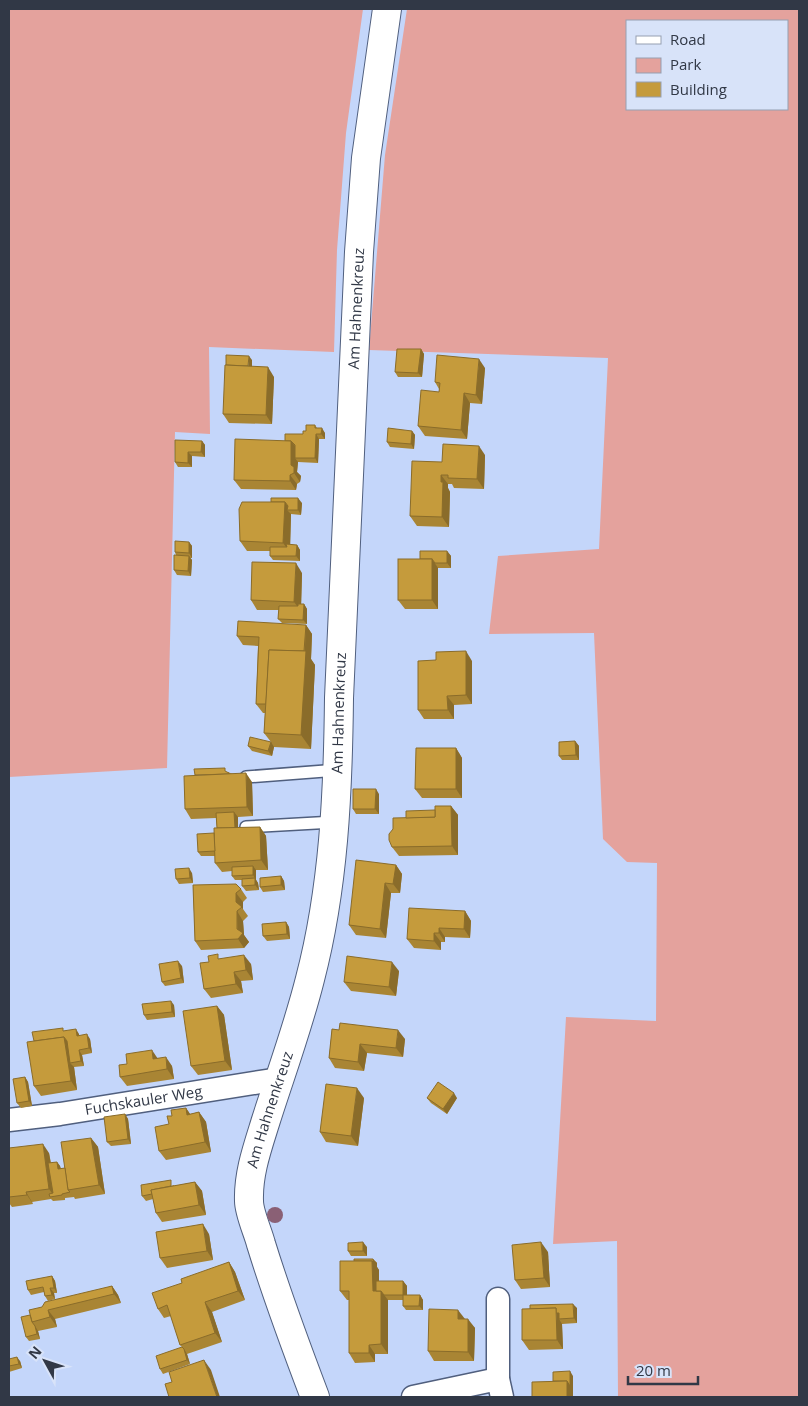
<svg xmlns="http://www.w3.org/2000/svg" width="808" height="1406" font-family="'Open Sans',sans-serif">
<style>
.green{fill:#e4a29d;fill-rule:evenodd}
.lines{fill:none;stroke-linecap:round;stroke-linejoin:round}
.lane-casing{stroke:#505f7e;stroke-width:14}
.street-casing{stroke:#505f7e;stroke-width:25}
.secondary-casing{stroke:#505f7e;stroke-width:30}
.lane{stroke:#fff;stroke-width:11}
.street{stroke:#fff;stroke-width:22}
.secondary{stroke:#fff;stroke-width:28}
.tree{fill:#8a6075}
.wall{fill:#a98534}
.shaded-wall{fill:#8a6c2a}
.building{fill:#c59b3c;stroke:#8a6c2a}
.labels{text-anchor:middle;stroke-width:4.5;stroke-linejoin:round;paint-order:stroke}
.street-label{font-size:15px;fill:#313846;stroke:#d8e3f9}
</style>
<rect width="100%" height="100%" fill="#c4d6fa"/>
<g class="green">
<path d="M9,9H363L346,133L337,250L334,352L209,347L210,434L175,432L167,768L9,777Z"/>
<path d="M407,9H799V1397H618L617,1241L553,1244L566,1017L656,1021L657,863L627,862L603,839L594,633L489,634L498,556L599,549L608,358L369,350L385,155ZM627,21H787V109H627Z"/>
</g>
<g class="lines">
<defs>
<g id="lane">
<path d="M246,777L338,770"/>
<path d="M246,827L334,822"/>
</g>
<g id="street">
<path id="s1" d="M9,1120L60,1114L279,1079"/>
<path d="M498,1299V1379L502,1397"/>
<path d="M413,1397L498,1379"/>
</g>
<g id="secondary">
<path id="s2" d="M315,1397C296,1347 277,1296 261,1244C258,1232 249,1213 249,1201C248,1173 258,1146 266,1120C281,1073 298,1027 310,979C334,887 338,792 339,698L359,252L366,158L387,9"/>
</g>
</defs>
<use href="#lane" class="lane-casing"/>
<use href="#street" class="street-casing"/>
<use href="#secondary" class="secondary-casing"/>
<use href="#lane" class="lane"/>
<use href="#street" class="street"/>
<use href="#secondary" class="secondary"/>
</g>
<circle class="tree" cx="275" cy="1215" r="8"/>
<g class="wall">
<path d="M421,349L424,354L422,377H398L395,372Z"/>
<path d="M252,360V367L274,377L272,424L229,423L223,414Z"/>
<path d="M485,368L482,404L470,403L467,439L425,436L418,426L439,392V389L435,382Z"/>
<path d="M315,425L317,428L325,433V439H319L318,463L298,462L297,472L301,476L300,482L297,484L296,490L241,489L234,480L285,441L303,434Z"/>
<path d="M412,431L415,435L414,449L390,447L387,442Z"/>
<path d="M202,441L205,445V457L192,456V467H178L175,462Z"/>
<path d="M485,455L484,489L454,488L452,484H448V488L450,492L449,527L417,526L410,516L442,462Z"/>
<path d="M242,502L302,503L301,515L291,514L290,545H297L300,550V561L273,560L270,556V551H247L240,541Z"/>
<path d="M189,542L192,546V558H190L192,560L191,576L177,575L174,570L176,555L175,552Z"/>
<path d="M447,551L451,556V568H438V609H405L398,600L420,559Z"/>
<path d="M302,573L301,604H304L307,609V624L282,623L278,619L279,610H257L251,600Z"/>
<path d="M306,625L312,634L311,659L315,665L311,749L274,747L272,756L252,751L248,746L271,742L264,733L265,713H263L256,704L258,646L243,645L237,636Z"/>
<path d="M472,661V704L454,705V719H424L418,710Z"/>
<path d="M575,741L579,746V760H562L559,756Z"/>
<path d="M456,748L462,758V798H422L415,789Z"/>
<path d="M228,772L252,782L253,816L238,817V828L260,827L266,836L268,870H256V880L258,883L259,890L246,891L242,886V880H235L232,876V871L222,872L215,863V856H201L198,852L214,833L217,828L216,818L191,819L185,809Z"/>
<path d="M379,794V814H356L353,809Z"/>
<path d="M451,806L458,815V855L399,856L392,847L406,818Z"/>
<path d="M396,865L402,874L400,893H391L386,938L356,935L349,925Z"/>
<path d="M192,873L193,883L179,884L176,879Z"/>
<path d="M281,876L284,881L285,890L263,892L260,887Z"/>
<path d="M193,885L241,889L247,898L243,902V909L248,916L243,921L244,935L249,942L244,948L201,950L195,941Z"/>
<path d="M465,911L471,921L470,938L445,937V942H441V950L414,948L407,939Z"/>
<path d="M286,922L289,927L290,939L267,941L263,936Z"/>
<path d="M221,959L251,964L253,980L241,981L243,993L211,998L204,989Z"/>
<path d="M182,966L184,983L165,986L162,982Z"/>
<path d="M399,971L396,996L351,991L344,982Z"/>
<path d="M174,1005L175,1017L147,1020L144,1015Z"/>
<path d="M217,1006L224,1015L232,1070L198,1075L191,1066Z"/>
<path d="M332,1029L405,1039L403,1057L367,1053L364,1071L335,1068L329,1058Z"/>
<path d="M65,1031L79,1034V1036L90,1039L92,1053L82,1055L84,1066L74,1067L77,1090L41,1096L34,1086V1041Z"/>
<path d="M158,1058L172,1066L174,1079L127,1086L120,1077Z"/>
<path d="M25,1077L28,1082L32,1106L21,1108L17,1103Z"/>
<path d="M364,1098L358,1146L326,1142L320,1132Z"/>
<path d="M427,1098H457L447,1114L431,1103Z"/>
<path d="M186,1108L190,1114L199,1112L206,1122L211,1152L166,1160L159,1151L172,1116Z"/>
<path d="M125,1114L128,1119L131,1144L111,1146L107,1142Z"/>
<path d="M91,1138L98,1147L105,1194L75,1199L74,1197L65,1198V1200L53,1201L51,1199L32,1202L33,1204L12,1207L9,1203V1148L49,1153L51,1163L57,1162L60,1166L61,1169L65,1168Z"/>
<path d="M195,1182L202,1191L206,1215L162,1222L156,1213L153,1199L146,1201L142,1196L174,1185V1186Z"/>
<path d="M209,1234L213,1260L167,1268L160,1258Z"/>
<path d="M367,1247V1256H351L348,1251Z"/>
<path d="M548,1252L550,1287L521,1289L515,1280Z"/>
<path d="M373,1259L377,1263V1267L379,1270V1281H403L407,1286V1295H420L423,1300V1310H406L403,1306V1300H387L388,1354H375V1362L355,1363L349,1353V1300H347L340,1291L354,1261Z"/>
<path d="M229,1262L235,1272L245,1300L212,1312L222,1342L187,1354L190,1364L163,1374L160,1369L182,1347L180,1345L171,1316L164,1318L158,1309L182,1283Z"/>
<path d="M52,1276L55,1281L57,1293H54L55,1299L48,1301L45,1296L44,1292L31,1295L28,1290Z"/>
<path d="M112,1286L118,1295L121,1303L55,1319L57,1327L38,1331L40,1339L29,1341L26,1337L30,1315L42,1307Z"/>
<path d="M577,1308V1323L562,1324L563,1349L529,1350L522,1340Z"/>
<path d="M465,1319L475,1328L474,1361H434L428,1351Z"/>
<path d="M9,1359L20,1361L22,1368L9,1372Z"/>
</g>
<g class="shaded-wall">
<path d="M421,349L424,354L422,377L418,373Z"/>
<path d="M249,356L252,360V376L248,371Z"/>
<path d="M479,359L485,368L482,404L476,395Z"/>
<path d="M268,367L274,377L272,424L266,415Z"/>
<path d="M464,393L470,403L467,439L461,430Z"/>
<path d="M322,428L325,433V439L321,434Z"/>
<path d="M412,431L415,435L414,449L411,444Z"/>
<path d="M316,434L319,439L318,463L315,458Z"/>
<path d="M202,441L205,445V457L201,452Z"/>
<path d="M291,441L298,450L295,458L298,462L297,472L301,476L300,482L294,473L291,465Z"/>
<path d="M479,446L485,455L484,489L477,479Z"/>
<path d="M188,452L192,456V467L188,463Z"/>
<path d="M290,475L297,484L296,490L290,481Z"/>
<path d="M441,475L448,484V488L450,492L449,527L442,517Z"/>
<path d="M298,498L302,503L301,515L298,510Z"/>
<path d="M285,502L290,510H287L291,514L290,552L283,543Z"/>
<path d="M189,542L192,546V558L189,553Z"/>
<path d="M297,545L300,550V561L296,556Z"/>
<path d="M447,551L451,556V568L447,563Z"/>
<path d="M189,556L192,560L191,576L188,571Z"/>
<path d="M432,559L438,568V609L432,600Z"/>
<path d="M296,563L302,573L301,611L294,602Z"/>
<path d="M304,604L307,609V624L303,620Z"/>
<path d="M306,625L312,634L311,659L315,665L311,749L301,735Z"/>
<path d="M466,651L472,661V704L466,695Z"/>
<path d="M447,696L454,705V719L448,710Z"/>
<path d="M575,741L579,746V760L576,755Z"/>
<path d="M271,742L274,747L272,756L268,751Z"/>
<path d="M456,748L462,758V798L456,789Z"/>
<path d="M246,773L252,782L253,816L247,807Z"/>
<path d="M376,789L379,794V814L375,809Z"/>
<path d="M451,806L458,815V855L452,846Z"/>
<path d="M234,812L238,817V837L235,833Z"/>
<path d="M260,827L266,836L268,870L261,860Z"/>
<path d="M396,865L402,874L400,893L393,884Z"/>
<path d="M253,866L256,870V880L253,875Z"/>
<path d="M189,868L192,873L193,883L190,878Z"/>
<path d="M281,876L284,881L285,890L281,885Z"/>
<path d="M255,878L258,883L259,890L255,885Z"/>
<path d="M385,883L391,893L386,938L380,929Z"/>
<path d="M236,893L243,902V909L236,902Z"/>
<path d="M237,911L243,921L244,935L249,942L244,948L238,939Z"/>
<path d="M465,911L471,921L470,938L464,929Z"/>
<path d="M286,922L289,927L290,939L287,934Z"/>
<path d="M439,928L445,937V942L439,933Z"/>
<path d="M434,933L441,942V950L434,941Z"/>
<path d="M244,955L251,964L253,980L246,970Z"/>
<path d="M178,961L182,966L184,983L181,978Z"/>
<path d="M392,962L399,971L396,996L389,987Z"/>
<path d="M234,972L241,981L243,993L236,984Z"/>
<path d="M171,1001L174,1005L175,1017L172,1012Z"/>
<path d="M217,1006L224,1015L232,1070L225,1061Z"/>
<path d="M76,1029L79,1034L80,1041L77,1036Z"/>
<path d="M398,1030L405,1039L403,1057L396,1048Z"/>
<path d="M87,1034L90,1039L92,1053L89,1048Z"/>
<path d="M64,1037L70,1046V1063L74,1067L77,1090L71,1081Z"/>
<path d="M360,1044L367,1053L364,1071L358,1062Z"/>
<path d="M79,1050L82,1055L84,1066L81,1061Z"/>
<path d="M152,1050L158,1059H153Z"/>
<path d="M166,1057L172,1066L174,1079L167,1069Z"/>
<path d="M25,1077L28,1082L32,1106L29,1101Z"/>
<path d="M357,1088L364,1098L358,1146L351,1136Z"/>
<path d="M454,1093L457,1098L447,1114L443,1109Z"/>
<path d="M186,1108L192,1117L187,1115Z"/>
<path d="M199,1112L206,1122L211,1152L205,1142Z"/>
<path d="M125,1114L128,1119L131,1144L128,1139Z"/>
<path d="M91,1138L98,1147L105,1194L99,1185Z"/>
<path d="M43,1144L49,1153L56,1196H54L49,1189Z"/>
<path d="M57,1162L60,1166L62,1174L58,1169Z"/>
<path d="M195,1182L202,1191L206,1215L199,1205Z"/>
<path d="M26,1192L32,1202L33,1204L27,1195Z"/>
<path d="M203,1224L209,1234L213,1260L207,1251Z"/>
<path d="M363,1242L367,1247V1256L363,1251Z"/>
<path d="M541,1242L548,1252L550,1287L544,1278Z"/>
<path d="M373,1259L377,1263V1267L379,1270V1295L373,1291L372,1261Z"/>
<path d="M229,1262L235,1272L245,1300L238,1291Z"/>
<path d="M52,1276L55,1281L57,1293L54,1288Z"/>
<path d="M403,1281L407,1286V1300L403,1295Z"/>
<path d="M112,1286L118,1295L121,1303L114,1294Z"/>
<path d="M50,1288L54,1293L55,1299L52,1295Z"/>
<path d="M381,1291L388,1300V1354L381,1344Z"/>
<path d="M420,1295L423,1300V1310L419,1306Z"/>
<path d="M205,1302L212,1312L222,1342L215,1333Z"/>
<path d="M573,1304L577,1308V1323L574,1318Z"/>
<path d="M556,1308L562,1319H559L562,1324L563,1349L557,1340Z"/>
<path d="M48,1310L55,1319L57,1327L50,1317Z"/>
<path d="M458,1310L465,1319H458Z"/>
<path d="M468,1319L475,1328L474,1361L468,1352Z"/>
<path d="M35,1326L38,1331L40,1339L37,1334Z"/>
<path d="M369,1345L375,1354V1362L369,1353Z"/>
<path d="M184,1349L187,1354L190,1364L187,1360Z"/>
<path d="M17,1357L20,1361L22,1368L19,1364Z"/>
<path d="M204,1360L211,1370L220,1397H217Z"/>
<path d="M570,1371L573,1376V1397H567V1381Z"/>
</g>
<g class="building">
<path d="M397,349H421L418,373L395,372Z"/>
<path d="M226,355L249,356L248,366L226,365Z"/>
<path d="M437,355L479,359L476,395L464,393L461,430L418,426L421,390L439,392L440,383L435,382Z"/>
<path d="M225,365L268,367L266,415L223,414Z"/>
<path d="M306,425H315V428H322L321,434H316L315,458H295V445L291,441H285V434H303V431H306Z"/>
<path d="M388,428L412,431L411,444L387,442Z"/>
<path d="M235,439L291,441V465L294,467V473L290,475V481L234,480Z"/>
<path d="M175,440L202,441L201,452H188V463L175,462Z"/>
<path d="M443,444L479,446L477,479L448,478V475H441V482H443L442,517L410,516L412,461L442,462Z"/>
<path d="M271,498H298V510H287L288,506L285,502H271Z"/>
<path d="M242,502H285L283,543L240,541L239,509Z"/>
<path d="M175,541L189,542V553L175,552Z"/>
<path d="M286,544L297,545L296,556H270V547H287Z"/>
<path d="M420,551H447V563H435L432,559H420Z"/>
<path d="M174,555L189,556L188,571L174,570Z"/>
<rect x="398" y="559" width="34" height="41"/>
<path d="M252,562L296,563L294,602L251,600Z"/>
<path d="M298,604H304L303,620L278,619L279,606H298Z"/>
<path d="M238,621L306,625L304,651L269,650L266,704H256L259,637L237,636Z"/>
<path d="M269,650L306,651L301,735L264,733Z"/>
<path d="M466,651V695L447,696L448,710H418V661L436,660V652Z"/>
<path d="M250,737L271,742L268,751L248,746Z"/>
<path d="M575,741L576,755L559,756V742Z"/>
<path d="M416,748H456V789H415Z"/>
<path d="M225,768V771L229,773V774L195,775L194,769Z"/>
<path d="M246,773L247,807L185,809L184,776Z"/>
<path d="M353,789H376L375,809H353Z"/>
<path d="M435,806H451L452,846L392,847L389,840V834L393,829V818L435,817Z"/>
<path d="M435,810V817L406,818V811Z"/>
<path d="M234,812L235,828H217L216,813Z"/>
<path d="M260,827L261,860L215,863L214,828Z"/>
<path d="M214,833L215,851L198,852L197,834Z"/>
<path d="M356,860L396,865L393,884L385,883L380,929L349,925Z"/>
<path d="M253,866V875L232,876V867Z"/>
<path d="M189,868L190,878L176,879L175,869Z"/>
<path d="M281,876V885L260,887V878Z"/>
<path d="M255,878V885L242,886V879Z"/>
<path d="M236,884L241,889L236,893V902L242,907L237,911V929L243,933L238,939L195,941L193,885Z"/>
<path d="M409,908L465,911L464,929L439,928V933H434V941L407,939Z"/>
<path d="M286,922L287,934L263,936L262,924Z"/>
<path d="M218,954V959L244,955L246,970L234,972L236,984L204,989L200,963L209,962L208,956Z"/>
<path d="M347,956L392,962L389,987L344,982Z"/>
<path d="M178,961L181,978L162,982L159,964Z"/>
<path d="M171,1001L172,1012L144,1015L142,1004Z"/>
<path d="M217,1006L225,1061L191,1066L183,1011Z"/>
<path d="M340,1023L398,1030L396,1048L360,1044L358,1062L329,1058L332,1029L339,1030Z"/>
<path d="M63,1028V1031L76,1029L77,1036L87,1034L89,1048L79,1050L81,1061L70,1063L67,1041L64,1037L34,1041L32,1032Z"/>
<path d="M64,1037L71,1081L34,1086L27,1042Z"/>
<path d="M152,1050L153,1059L166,1057L167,1069L120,1077L119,1065L127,1064L126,1054Z"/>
<path d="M25,1077L29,1101L17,1103L13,1079Z"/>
<path d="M438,1082L454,1093L443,1109L427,1098Z"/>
<path d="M326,1084L357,1088L351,1136L320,1132Z"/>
<path d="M186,1108L187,1115L199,1112L205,1142L159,1151L155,1127L169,1124L167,1116H172L171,1110Z"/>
<path d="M125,1114L128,1139L107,1142L104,1117Z"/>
<path d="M91,1138L99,1185L68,1190L61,1142Z"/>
<path d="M43,1144L49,1189L26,1192L27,1195L9,1197V1148Z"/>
<path d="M57,1162L58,1169L65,1168L68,1190L70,1192L62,1194V1195L50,1197L49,1194L53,1193L48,1163Z"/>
<path d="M171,1180V1186L151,1190L152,1194L142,1196L141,1185Z"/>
<path d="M195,1182L199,1205L156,1213L151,1190Z"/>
<path d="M203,1224L207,1251L160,1258L156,1232Z"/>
<path d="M363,1242V1251H348V1243Z"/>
<path d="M541,1242L544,1278L515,1280L512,1245Z"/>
<path d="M354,1259H373V1262L372,1261H354Z"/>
<path d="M340,1261H372L373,1291H381V1344L369,1345V1353H349V1291H340Z"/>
<path d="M229,1262L238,1291L205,1302L215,1333L180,1345L167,1305L158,1309L152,1293L182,1283L181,1279Z"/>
<path d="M52,1276L54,1288H50L52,1295L45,1296L43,1287L28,1290L26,1281Z"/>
<path d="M376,1281H403V1295H384L381,1291H376Z"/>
<path d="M112,1286L114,1294L48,1310L50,1317L32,1322L29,1310L42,1307L45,1302Z"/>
<path d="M403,1295H420L419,1306H403Z"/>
<path d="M573,1304L574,1318L559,1319V1313H556V1308L530,1309V1305Z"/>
<path d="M556,1308L557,1340H522V1309Z"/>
<path d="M429,1309L458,1310V1319H468V1352L428,1351Z"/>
<path d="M30,1315L32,1322L35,1326L37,1334L26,1337L21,1317Z"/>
<path d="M182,1347L184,1349L187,1360L160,1369L156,1356Z"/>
<path d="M17,1357L19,1364L9,1366V1359Z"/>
<path d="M204,1360L217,1397H169L165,1384L172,1382L169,1372Z"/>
<path d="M570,1371V1386L567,1381H553V1372Z"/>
<path d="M567,1381V1397H532V1382Z"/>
</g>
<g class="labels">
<g class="street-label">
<text dy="5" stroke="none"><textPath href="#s2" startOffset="1111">Am Hahnenkreuz</textPath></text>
<text dy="5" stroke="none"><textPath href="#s2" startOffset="706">Am Hahnenkreuz</textPath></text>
<text dy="5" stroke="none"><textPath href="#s1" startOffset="136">Fuchskauler Weg</textPath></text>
<text dy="5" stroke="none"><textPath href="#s2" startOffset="301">Am Hahnenkreuz</textPath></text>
</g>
</g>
<rect width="808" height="1406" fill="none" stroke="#313846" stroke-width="20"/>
<rect x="626" y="20" width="162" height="90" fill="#d8e3f9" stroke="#959fb1"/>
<rect x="636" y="36" width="25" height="8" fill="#ffffff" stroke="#959fb1"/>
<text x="670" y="45" font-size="15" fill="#313846">Road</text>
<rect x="636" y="58" width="25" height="15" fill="#e4a29d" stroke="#959fb1"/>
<text x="670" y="70" font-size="15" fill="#313846">Park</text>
<rect x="636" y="82" width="25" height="15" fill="#c59b3c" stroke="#959fb1"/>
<text x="670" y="95" font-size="15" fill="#313846">Building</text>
<g transform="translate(45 1361) rotate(310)" stroke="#d8e3f9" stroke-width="4" paint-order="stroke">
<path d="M0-4L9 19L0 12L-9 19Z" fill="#313846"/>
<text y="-8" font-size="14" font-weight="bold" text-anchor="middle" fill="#313846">N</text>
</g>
<path d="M628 1376v8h70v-8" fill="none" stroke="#313846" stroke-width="2.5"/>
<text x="636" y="1376" font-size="15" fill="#313846" stroke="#d8e3f9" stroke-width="4" paint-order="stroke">20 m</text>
</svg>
